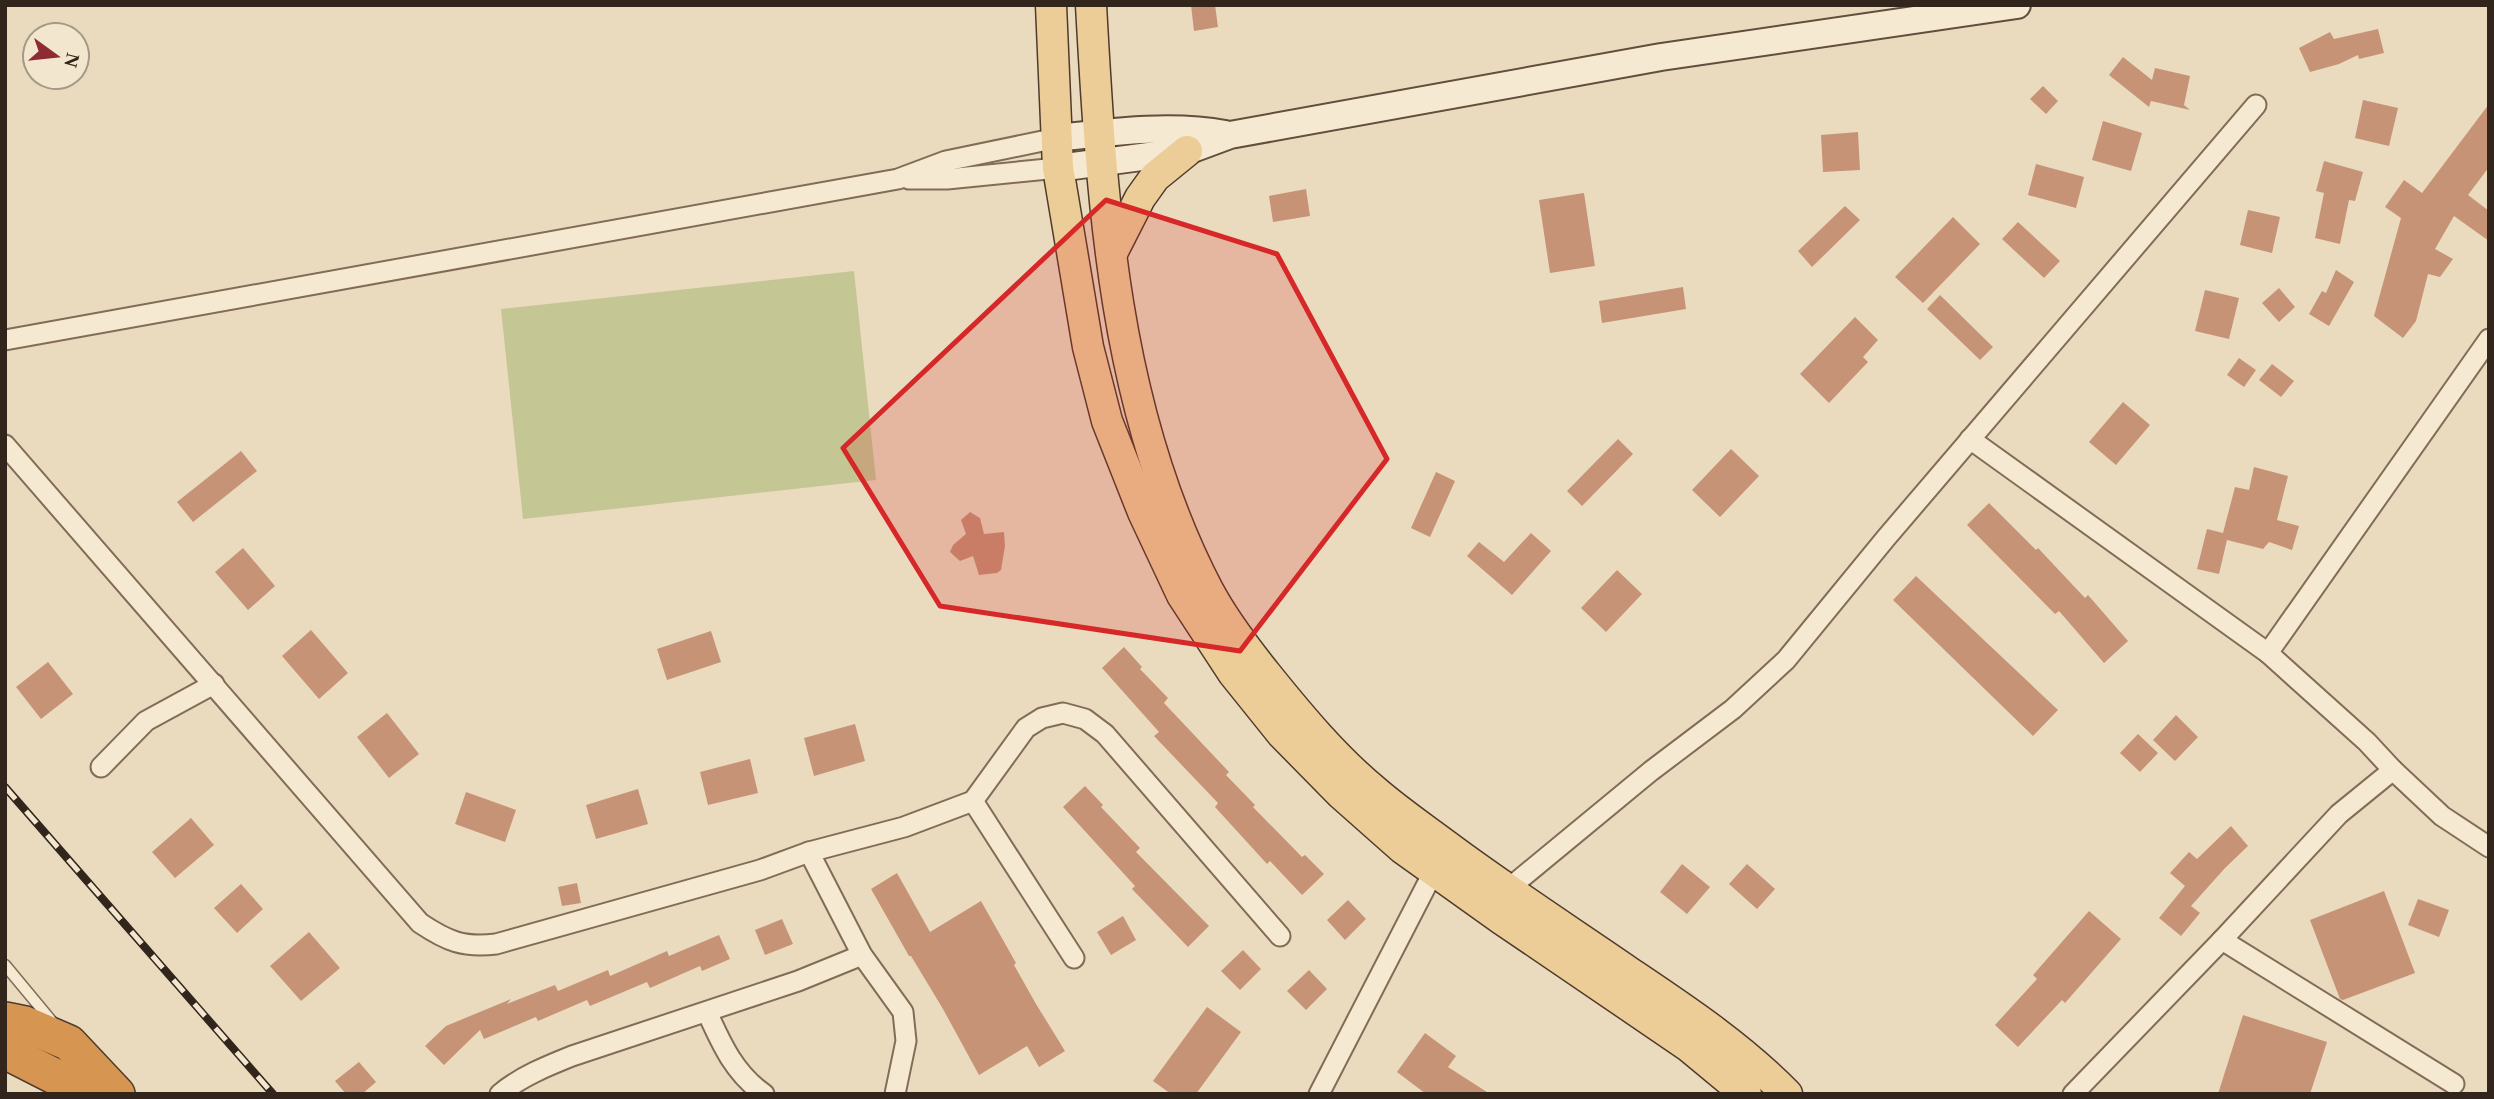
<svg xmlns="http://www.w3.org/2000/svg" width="2494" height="1099" font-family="'Times New Roman',serif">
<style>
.green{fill:#c4c794}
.building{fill:#c79376}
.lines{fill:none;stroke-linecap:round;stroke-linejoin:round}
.lane-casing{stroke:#826c58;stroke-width:13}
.street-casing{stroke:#826c58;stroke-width:23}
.secondary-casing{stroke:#634d3c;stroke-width:30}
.primary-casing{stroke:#4f3b2d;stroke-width:33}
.highway-casing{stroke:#4f3b2d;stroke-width:38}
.lane{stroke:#f6e9d1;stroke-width:10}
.street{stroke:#f6e9d1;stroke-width:19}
.secondary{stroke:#f6e9d1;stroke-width:26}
.primary{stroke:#edcd97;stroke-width:30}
.highway{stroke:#d79552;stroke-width:35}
.rail-casing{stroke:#32251c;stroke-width:8}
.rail{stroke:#f2e6ce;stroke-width:5;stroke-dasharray:16;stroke-linecap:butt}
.marked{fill:#d62828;fill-opacity:0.2;stroke:#d62828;stroke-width:5;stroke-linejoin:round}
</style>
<rect width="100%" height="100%" fill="#eadbbf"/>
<path class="green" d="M854,271L876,480L523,519L501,309Z"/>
<g class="building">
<path d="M1191,5H1215L1218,27L1194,31Z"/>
<path d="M2378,29L2384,53L2359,59L2358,55L2339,64L2310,72L2299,48L2330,32L2334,39Z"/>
<path d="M2123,57L2152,80L2155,68L2190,76L2184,105L2190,110L2151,101L2149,107L2109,75Z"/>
<path d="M2043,86L2058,101L2046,114L2030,99Z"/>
<path d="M2363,100L2398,108L2389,146L2355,138Z"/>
<path d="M2489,104V167L2468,195L2489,211V241L2454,216L2435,249L2453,259L2440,277L2428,274L2416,321L2403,338L2374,316L2401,218L2385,207L2404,180L2422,193Z"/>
<path d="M2103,121L2142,133L2131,171L2092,160Z"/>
<path d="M1858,132L1860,170L1823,172L1821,135Z"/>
<path d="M2324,161L2363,172L2355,201L2349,200L2340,244L2315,238L2324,193L2316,191Z"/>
<path d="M2036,164L2084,177L2076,208L2028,195Z"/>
<path d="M1306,189L1310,216L1273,222L1269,196Z"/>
<path d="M1584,193L1595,266L1550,273L1539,200Z"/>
<path d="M1845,206L1860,220L1812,267L1798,251Z"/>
<path d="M2248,210L2280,217L2272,253L2240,245Z"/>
<path d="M1953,217L1980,244L1923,303L1895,277Z"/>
<path d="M2018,222L2060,261L2044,278L2002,239Z"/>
<path d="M2336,270L2354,282L2329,326L2309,314L2322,291L2326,293Z"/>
<path d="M1683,287L1686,309L1602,323L1599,301Z"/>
<path d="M2279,288L2295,307L2279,322L2262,303Z"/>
<path d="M2205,290L2239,298L2229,339L2195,331Z"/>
<path d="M1940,295L1993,347L1980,360L1927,309Z"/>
<path d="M1855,317L1878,340L1863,357L1868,362L1829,403L1800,374Z"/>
<path d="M2239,358L2256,370L2244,387L2227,375Z"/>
<path d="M2272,364L2294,381L2281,397L2259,380Z"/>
<path d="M2123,402L2150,425L2116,465L2089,442Z"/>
<path d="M1618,439L1633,454L1582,506L1567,491Z"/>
<path d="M1731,449L1759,476L1720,517L1692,490Z"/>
<path d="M241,451L257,471L193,522L177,502Z"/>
<path d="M2254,467L2288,476L2277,520L2299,526L2292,550L2269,542L2263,549L2227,540L2219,574L2197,569L2207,529L2223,533L2235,487L2249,490Z"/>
<path d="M1436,472L1455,481L1430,537L1411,528Z"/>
<path d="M1989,503L2036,550L2038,548L2085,598L2088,595L2128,641L2104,663L2059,611L2055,614L1967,525Z"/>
<path d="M970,512L980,518L984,534L1004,532L1005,546L1001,570L997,573L979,575L973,556L960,561L950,552L953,545L966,534L961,520Z"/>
<path d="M1531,533L1551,551L1512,595L1467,556L1479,542L1504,562Z"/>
<path d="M243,548L275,586L248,610L215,572Z"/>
<path d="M1617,570L1642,594L1606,632L1581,608Z"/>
<path d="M1916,576L2058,710L2033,736L1893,600Z"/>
<path d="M311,630L348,673L319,699L282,656Z"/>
<path d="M711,631L721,662L667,680L657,649Z"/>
<path d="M1124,647L1142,667L1140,669L1168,698L1164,703L1229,772L1226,775L1255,805L1253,807L1302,857L1305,855L1324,874L1302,895L1270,861L1267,864L1215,807L1218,803L1154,736L1159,732L1102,668Z"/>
<path d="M48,662L73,694L41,719L16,687Z"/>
<path d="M387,713L419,754L389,778L357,737Z"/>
<path d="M2176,715L2198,737L2175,761L2153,740Z"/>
<path d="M855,724L865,761L814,776L804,738Z"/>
<path d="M2138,734L2158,753L2140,772L2120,753Z"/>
<path d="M750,759L758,793L708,805L700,772Z"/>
<path d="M1085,786L1103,805L1101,807L1140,848L1136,852L1209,926L1188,947L1132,889L1135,886L1063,807Z"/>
<path d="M638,789L648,824L596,839L586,805Z"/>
<path d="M466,792L516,810L505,842L455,824Z"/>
<path d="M191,818L214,845L175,878L152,852Z"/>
<path d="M2231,826L2248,846L2225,868L2191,906L2200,913L2181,936L2159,918L2185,886L2170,873L2189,852L2197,859Z"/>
<path d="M1682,864L1710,887L1687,914L1660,892Z"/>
<path d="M1747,864L1775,889L1757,909L1729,884Z"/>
<path d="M897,873L930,932L981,901L1016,963L1014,965L1036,1004L1065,1051L1039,1067L1027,1046L979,1075L943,1009L911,956H909L871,889Z"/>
<path d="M577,883L581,903L562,906L558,887Z"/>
<path d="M241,884L263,909L237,933L214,908Z"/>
<path d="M2384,891L2415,973L2343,1000L2340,999L2310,920Z"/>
<path d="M2418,899L2449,910L2439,937L2408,925Z"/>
<path d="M1348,900L1366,919L1345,940L1327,920Z"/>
<path d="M2089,911L2121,939L2065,1003L2062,1000L2018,1047L1995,1025L2037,979L2033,975Z"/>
<path d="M1123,916L1136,940L1111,955L1097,932Z"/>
<path d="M782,919L793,944L765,955L755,930Z"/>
<path d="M309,932L340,968L301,1001L270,966Z"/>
<path d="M719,935L730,959L702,971L700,966L650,988L647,982L590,1006L587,1000L538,1021L536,1017L484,1039L480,1030L444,1065L425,1046L446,1026L511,999L507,1004L555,985L558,991L608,970L610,976L667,951L669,956Z"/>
<path d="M1243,950L1261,969L1240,990L1221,971Z"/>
<path d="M1309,970L1327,989L1306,1010L1287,991Z"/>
<path d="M1207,1007L1241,1032L1196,1094H1171L1153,1081Z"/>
<path d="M2243,1015L2327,1042L2310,1094H2218Z"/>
<path d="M1425,1033L1456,1056L1448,1067L1490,1094H1426L1397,1072Z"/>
<path d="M359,1062L376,1082L362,1094H346L335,1081Z"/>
</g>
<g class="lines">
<defs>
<path id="lane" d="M5,965L54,1024"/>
<g id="street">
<path d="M909,179H947L1058,168"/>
<path d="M5,340L898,179L946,161L1057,138"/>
<path d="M1970,439L2268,653L2367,742L2393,770"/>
<path d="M5,445L420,923C447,941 463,948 496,944L760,870L809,852L904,827L973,801L1026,728L1042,718L1063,713L1085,719L1105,734L1280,936"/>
<path d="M2268,653L2489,339"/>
<path d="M101,767L146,721L214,684"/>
<path d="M973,801L1074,958"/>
<path d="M809,852L862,955L903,1012L906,1041L895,1094"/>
<path d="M1508,889L1651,771L1733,709L1786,660L1886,538L2256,105"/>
<path d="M2222,940L2454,1084"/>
<path d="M707,1012C721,1043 734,1073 764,1094"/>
<path d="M500,1094C520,1077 547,1066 572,1056L798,981L862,955"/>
<path d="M1319,1094L1438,863"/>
<path d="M2073,1094L2222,940L2339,814L2393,770L2442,816L2489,847"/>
</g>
<g id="secondary">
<path d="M1057,138C1111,132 1171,124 1225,134"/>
<path d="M1058,168L1187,151L1230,135L1661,57L2017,5"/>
</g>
<g id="primary">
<path d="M1051,5L1058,168L1088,347L1107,421L1143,512L1182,595L1233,673L1282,734L1341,794L1402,848L1500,918L1688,1046L1746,1094"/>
<path d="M1091,5C1102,204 1114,410 1208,590C1224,620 1246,649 1267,675C1300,716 1335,758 1375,791C1398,811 1423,828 1447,846C1506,890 1568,930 1629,972C1684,1009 1740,1046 1787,1094"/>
<path d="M1112,253L1140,198L1155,177L1187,151"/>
</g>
<g id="highway">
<path d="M5,1020L25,1024L69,1043L117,1094"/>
<path d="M5,1051L60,1079L82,1094"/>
</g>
</defs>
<use href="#lane" class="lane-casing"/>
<use href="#street" class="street-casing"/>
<use href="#secondary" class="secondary-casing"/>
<use href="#primary" class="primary-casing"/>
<use href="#highway" class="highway-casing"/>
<use href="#lane" class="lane"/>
<use href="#street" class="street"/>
<use href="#secondary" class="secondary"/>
<use href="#primary" class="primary"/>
<use href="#highway" class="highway"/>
<defs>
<path id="rail" d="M5,787L273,1094"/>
</defs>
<use href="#rail" class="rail-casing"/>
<use href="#rail" class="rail"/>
</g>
<path class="marked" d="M1106,200L1277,254L1387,459L1240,651L940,606L843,448Z"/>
<rect width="2494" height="1099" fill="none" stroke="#32251c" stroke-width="14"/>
<g transform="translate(56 56) rotate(105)"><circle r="33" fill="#f2e6ce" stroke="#a59987" stroke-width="2"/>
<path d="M0-5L12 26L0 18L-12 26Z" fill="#8d2c32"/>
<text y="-10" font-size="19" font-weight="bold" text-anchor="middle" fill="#32251c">N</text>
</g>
</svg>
